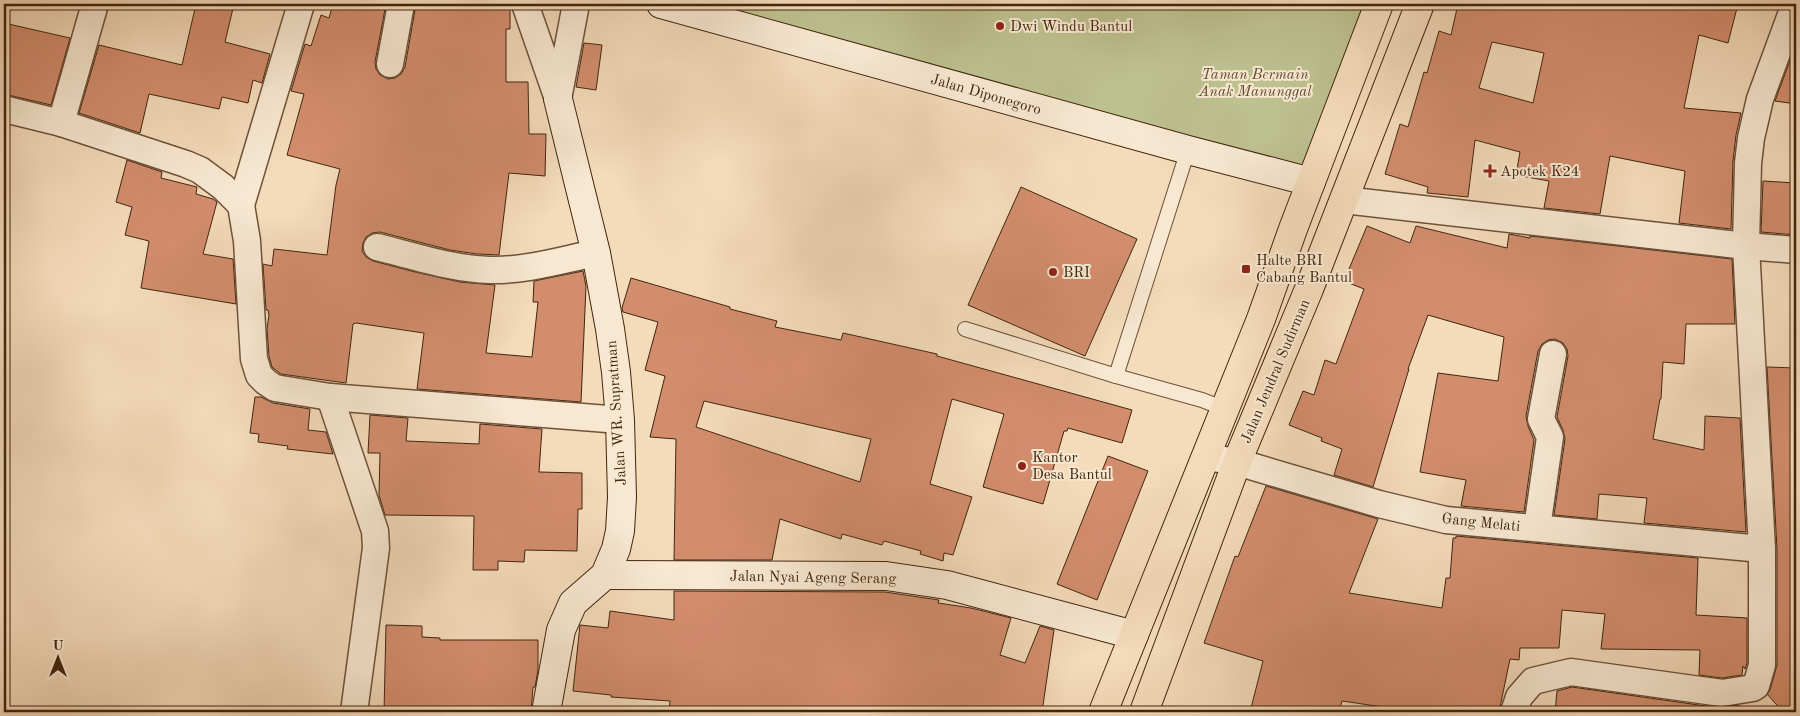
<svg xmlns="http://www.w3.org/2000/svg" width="1800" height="716" font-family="'Old Standard TT',serif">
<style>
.green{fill:#bdc08f;stroke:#80724e}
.building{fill:#d28d6d;stroke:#42250e;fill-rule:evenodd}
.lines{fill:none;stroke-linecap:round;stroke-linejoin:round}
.lane-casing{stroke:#6e5239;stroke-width:16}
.street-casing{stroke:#6e5239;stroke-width:29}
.secondary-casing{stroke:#42250e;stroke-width:30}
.primary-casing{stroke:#42250e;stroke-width:30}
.lane{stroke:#f8e8d2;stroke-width:14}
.street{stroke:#f8e8d2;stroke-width:26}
.secondary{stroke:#f8e8d2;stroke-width:28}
.primary{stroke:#f4dbba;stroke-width:28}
.poi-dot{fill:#8f2418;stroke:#f8e8d2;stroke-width:2}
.labels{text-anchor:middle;stroke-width:4;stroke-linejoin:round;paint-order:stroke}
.poi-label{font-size:15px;fill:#42250e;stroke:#f8e8d2;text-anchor:start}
.park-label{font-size:15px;font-style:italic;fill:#614c2e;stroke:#f8e8d2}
.street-label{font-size:15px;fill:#42250e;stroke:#f8e8d2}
</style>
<rect width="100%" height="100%" fill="#f4dbba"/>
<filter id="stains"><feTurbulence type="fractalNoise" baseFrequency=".004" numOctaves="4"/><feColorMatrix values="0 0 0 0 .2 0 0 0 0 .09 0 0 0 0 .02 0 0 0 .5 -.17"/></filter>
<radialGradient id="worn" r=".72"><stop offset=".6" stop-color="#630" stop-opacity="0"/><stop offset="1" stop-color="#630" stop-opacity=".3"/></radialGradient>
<path class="green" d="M656,4H1367L1308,174Z"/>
<g class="building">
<path d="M196,4H234L225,42L270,54L262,83L253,80L248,103L222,97L219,109L149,94L140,133L79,113L99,45L182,65Z"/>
<path d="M333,4H386L375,62L376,69L380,75L388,79L395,78L401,74L405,67L416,4H510V29H506V82H528L529,134H546L545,176L509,173L499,255L477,254L450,250L380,232L372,233L366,237L363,243L362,251L366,257L373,261L415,272L460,282L495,285L486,353L532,357L538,302H533L534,281L583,271L586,286L581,402L417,389L424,333L356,323L353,324L346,383L281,374L272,367L269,356L267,329L269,315L268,310H266L263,264L272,266L274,249L327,255L336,185L340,169L287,155L304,94L291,91L305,44L311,46L321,15L329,18Z"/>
<path d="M1458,4H1533L1562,10L1563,4H1738L1728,43L1699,35L1684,108L1741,113L1736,135L1733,161L1731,229L1679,223L1685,171L1610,156L1600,214L1544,208L1549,181L1516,175L1520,152L1475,140L1468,197L1427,193L1428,187L1385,174L1400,124L1408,127L1424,72L1427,73L1439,31L1451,35ZM1492,42L1544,53L1533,103L1479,88Z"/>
<path d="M4,23L70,38L51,105L4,94Z"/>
<path d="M584,43L602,45L596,90L576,87Z"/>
<path d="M1796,44V104L1775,101Z"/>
<path d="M127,160L162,172L161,178L197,187L196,194L213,199L217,202L203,254L233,259L236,304L141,288L149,241L125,235L132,207L116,202Z"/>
<path d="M1763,181L1796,183V235L1761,232Z"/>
<path d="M1021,187L1137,239L1085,356L968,305Z"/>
<path d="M1367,226L1410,243L1416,226L1507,248L1509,234L1530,238V236L1732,259L1735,324H1686L1684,364L1663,362L1661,399H1660L1653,439L1704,450L1705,416L1740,418L1746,532L1644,523L1647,498L1599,494L1597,519L1554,515L1565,439L1563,430L1557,417L1568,356L1567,349L1563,343L1555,339L1548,340L1542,344L1538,351L1526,416L1528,426L1534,440L1524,512L1461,506L1466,480L1420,472L1438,373L1498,381L1504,337L1428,315L1408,369H1409L1373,487L1334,475L1342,449L1321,441L1322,438L1289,425L1303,391L1314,395L1325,360L1336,364L1364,289L1344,281Z"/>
<path d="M631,278L730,307V309L777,321L775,327L841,340L843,333L937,354V356L1132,410L1122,443L1068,428L1067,431H1064L1043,504L983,487L1004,414L952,399L930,484L972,497L953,555L944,553L943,561L920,554L921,551L884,541L882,545L842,534L841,539L780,519L772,560H674L676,439L650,437L665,376L645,370L658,322L623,312L622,308ZM704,401L871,439L860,482L696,427Z"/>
<path d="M1767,367L1796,368V712H1783L1767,694L1770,690L1777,665V549Z"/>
<path d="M255,397H261L273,403L310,409L308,430L326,432L333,454L287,449L288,446L258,442L259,434L250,433Z"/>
<path d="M370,415L408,418L406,441L479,444L480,424L542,429L539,472L582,473V509H578L577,551L525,550L524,562L498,561V570H473L474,516L385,515L379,495L380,453H368Z"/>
<path d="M1108,456L1148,471L1097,600L1057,584Z"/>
<path d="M1266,486L1378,519L1349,593L1442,608L1446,578H1450L1453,538H1456V536L1698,558L1696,615L1747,618V663L1745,669L1743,666L1742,675L1722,678L1699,675L1700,650L1601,649L1605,614L1562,610L1559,648H1520L1519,660L1510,659L1499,712H1382L1383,707L1342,701L1339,712H1250L1263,661L1204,643L1235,556L1238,557Z"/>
<path d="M674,591L885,592L939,600L938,603L971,608L1011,618L1000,655L1025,663L1040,626L1054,630L1042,712H669L670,701L611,697V695L573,691L580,625L608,628L610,611L674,620Z"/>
<path d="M386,625L422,626V637L440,638V640H538V670L535,687H533L531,712H384Z"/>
<path d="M1572,687L1720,708L1739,705L1738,712H1555L1557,691Z"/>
</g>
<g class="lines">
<defs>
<g id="lane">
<path d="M965,329L1116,376L1202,400L1225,409"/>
<path d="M1116,376L1188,150"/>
</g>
<g id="street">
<path d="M525,4L558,99"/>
<path d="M390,64L401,4"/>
<path d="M558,99L576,4"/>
<path d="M4,109L61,123L186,164L200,170L223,187L241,205L247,241L254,359L259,375L266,382L275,388L330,397L620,420"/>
<path d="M61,123L95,4"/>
<path d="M1344,200L1746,246L1796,250"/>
<path d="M241,205L301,4"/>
<path d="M377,247C414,256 452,269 490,270C525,271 561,260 596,253"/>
<path d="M330,397L375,531L376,548L354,712"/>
<path d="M1207,457L1237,462L1379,504L1446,520L1762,549"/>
<path d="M1537,528L1550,437L1541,419L1553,354"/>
<path d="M1514,712L1519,697L1533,681L1571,672L1722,693L1753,688L1756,686L1762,665V549L1746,246L1748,163L1751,138L1760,99L1795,4"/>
</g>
<g id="secondary">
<path d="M661,4L1188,150L1311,182"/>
<path d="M605,575L886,576L947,585L1134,635"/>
<path d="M546,712L561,630L573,603L605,575L616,549L620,531L622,497L620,420L616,372L610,329L596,253L558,99"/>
</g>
<g id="primary">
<path d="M1103,712L1261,319L1293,229L1379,4"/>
<path d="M1144,712L1237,462L1309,289L1420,4"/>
</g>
</defs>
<use href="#lane" class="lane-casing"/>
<use href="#street" class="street-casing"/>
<use href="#secondary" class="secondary-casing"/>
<use href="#primary" class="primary-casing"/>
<use href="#lane" class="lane"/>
<use href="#street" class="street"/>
<use href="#secondary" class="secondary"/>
<use href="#primary" class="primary"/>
</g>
<g class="poi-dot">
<circle cx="1000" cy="26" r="5"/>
<path d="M1487.5 163.5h5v5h5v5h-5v5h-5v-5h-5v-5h5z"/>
<rect x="1241" y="264" width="10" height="10" rx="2.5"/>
<circle cx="1053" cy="272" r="5"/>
<circle cx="1022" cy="466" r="5"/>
</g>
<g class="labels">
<g class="poi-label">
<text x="1010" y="31">Dwi Windu Bantul</text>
<text x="1500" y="176">Apotek K24</text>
<text x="1256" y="265">Halte BRI<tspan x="1256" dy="17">Cabang Bantul</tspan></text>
<text x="1063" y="277">BRI</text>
<text x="1032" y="462">Kantor<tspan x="1032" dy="17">Desa Bantul</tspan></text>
</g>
<g class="park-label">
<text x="1255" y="79">Taman Bermain<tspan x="1255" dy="17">Anak Manunggal</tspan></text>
</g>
<g class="street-label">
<text transform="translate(986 94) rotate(16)" y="5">Jalan Diponegoro</text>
<text transform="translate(1275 371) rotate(-67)" y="5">Jalan Jendral Sudirman</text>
<text transform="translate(616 413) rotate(-94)" y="5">Jalan WR. Supratman</text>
<text transform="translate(1481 522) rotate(6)" y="5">Gang Melati</text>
<text transform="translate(813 577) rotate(1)" y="5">Jalan Nyai Ageng Serang</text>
</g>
</g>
<rect width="1800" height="716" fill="none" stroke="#f4dbba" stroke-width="20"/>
<rect x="5" y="5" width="1790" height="706" fill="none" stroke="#42250e" stroke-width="2.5"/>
<rect x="10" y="10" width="1780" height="696" fill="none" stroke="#42250e"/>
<g transform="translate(58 658)" stroke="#f8e8d2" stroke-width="4" paint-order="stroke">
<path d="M0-4L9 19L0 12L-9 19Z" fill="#42250e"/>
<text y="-8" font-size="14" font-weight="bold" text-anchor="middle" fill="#42250e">U</text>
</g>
<rect width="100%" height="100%" filter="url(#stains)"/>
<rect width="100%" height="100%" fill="url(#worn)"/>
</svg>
